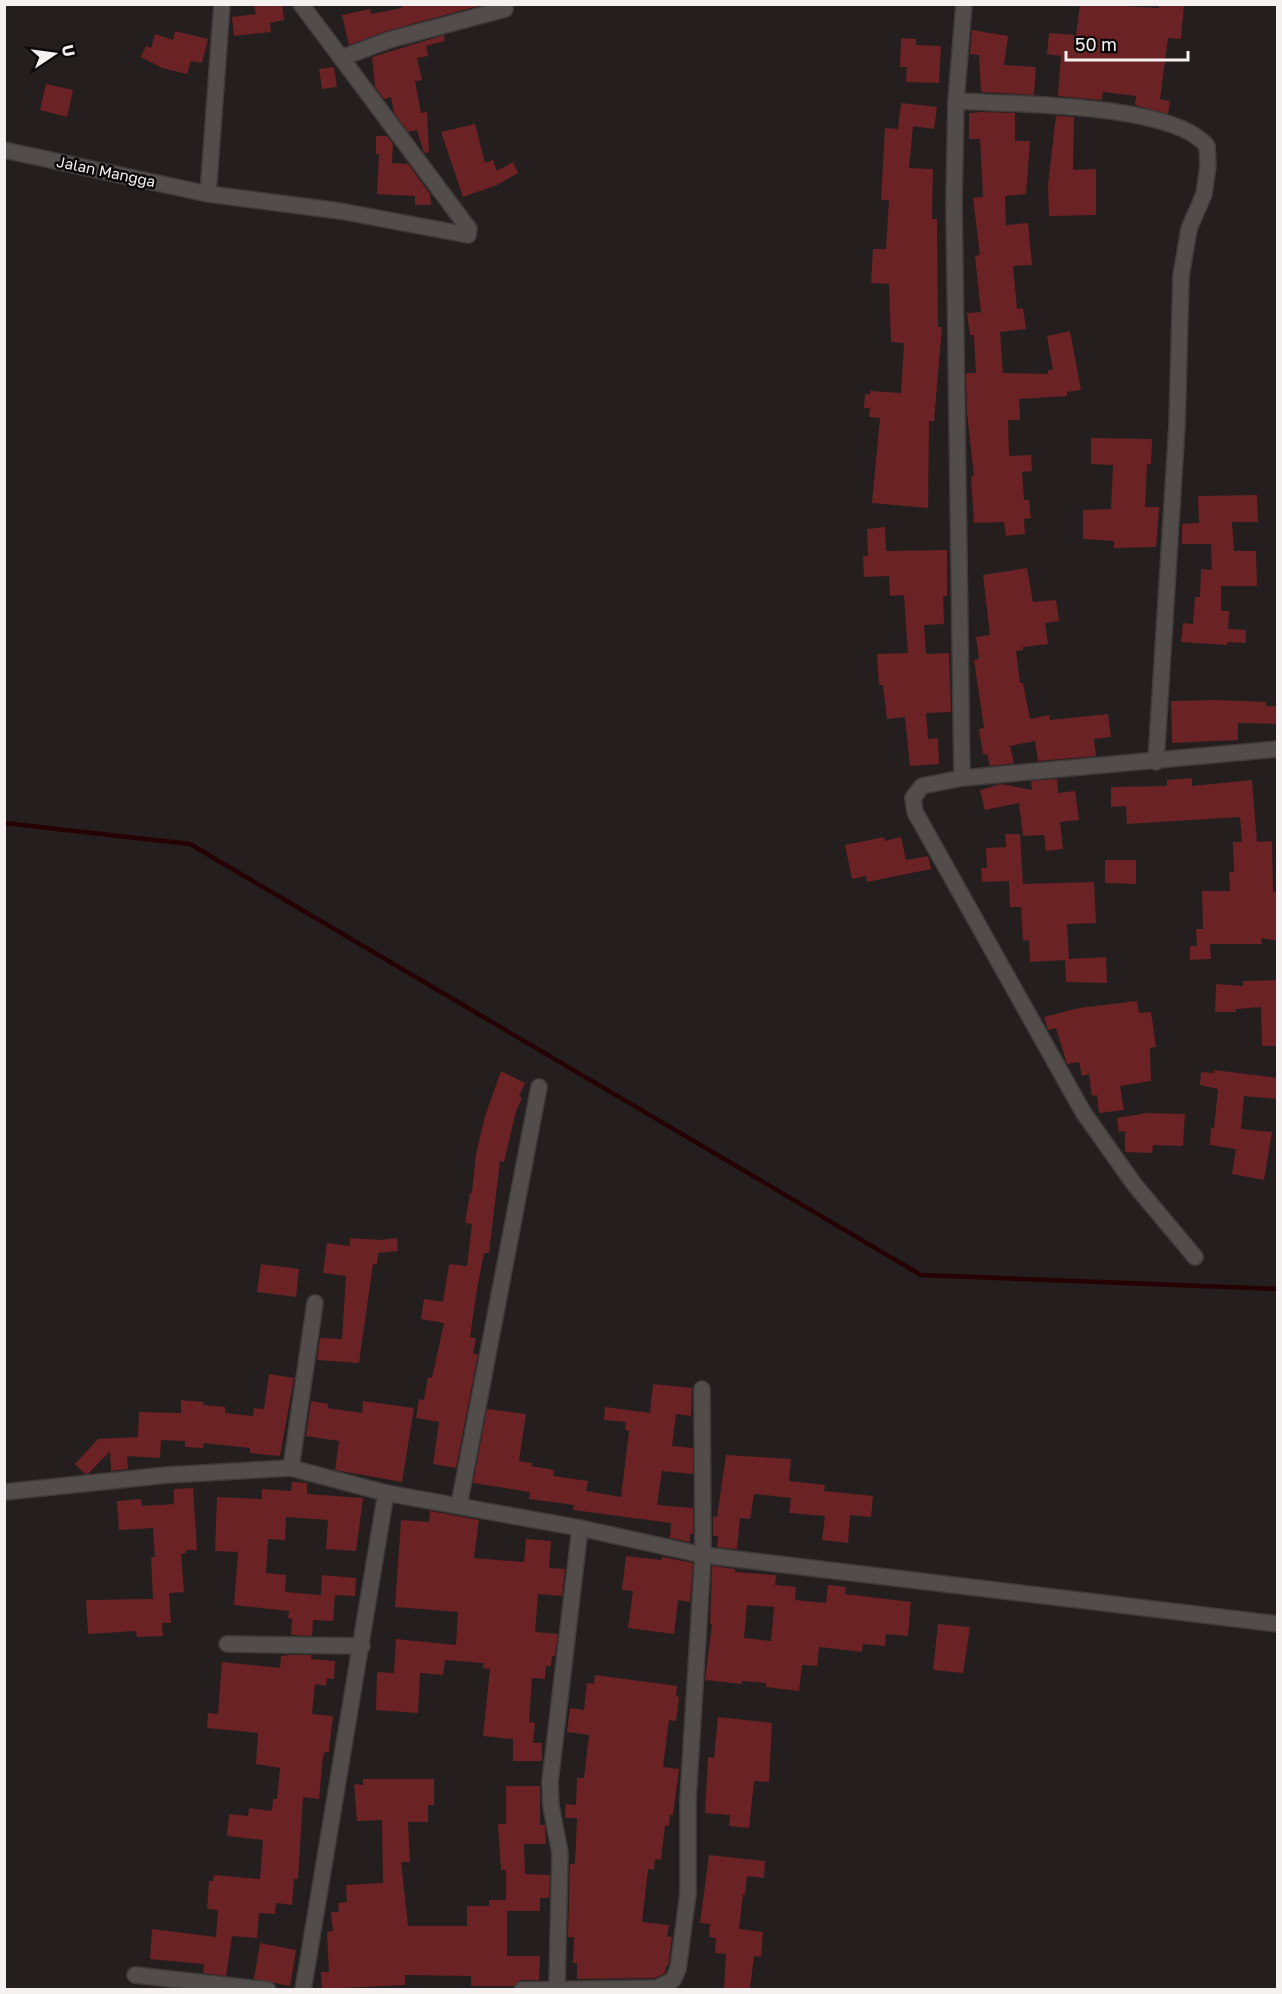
<svg xmlns="http://www.w3.org/2000/svg" width="1282" height="1994" font-family="'Golos Text',sans-serif">
<style>
.lines{fill:none;stroke-linecap:round;stroke-linejoin:round}
.stream{stroke:#250204;stroke-width:4.5}
.building{fill:#6b2224;fill-rule:evenodd}
.street-casing{stroke:#403b3b;stroke-width:18}
.street{stroke:#524c4b;stroke-width:15}
.labels{text-anchor:middle;stroke-width:5;stroke-linejoin:round;paint-order:stroke}
.street-label{font-size:15px;fill:#f5f1f0;stroke:#0b0909}
</style>
<rect width="100%" height="100%" fill="#241e1e"/>
<g class="lines">
<path class="stream" d="M4,823L190,844L921,1275L1278,1289"/>
</g>
<g class="building">
<path d="M254,4H282L284,20L270,23L271,32L234,36L232,17L256,14Z"/>
<path d="M401,4H478V6L386,31L349,45L342,15L370,9L371,14L402,8Z"/>
<path d="M1080,4L1159,8V4H1184L1181,39L1168,38L1160,99L1170,101L1168,114L1135,105L1136,96L1103,92L1102,100L1058,96L1061,56L1047,54L1049,33L1076,35Z"/>
<path d="M972,30L1008,36L1004,65L1036,67L1034,95L981,92L979,55L970,54Z"/>
<path d="M175,31L208,39L202,63L191,61L187,74L162,68L141,57L146,46L151,48L155,34L173,40Z"/>
<path d="M444,35L445,41L426,46L428,56L417,58L422,80L415,81L421,113L427,112L429,152L424,153L417,130L408,132L394,113L391,97L384,99L375,87L372,57Z"/>
<path d="M901,38L916,39V45L941,46L939,83L906,82L907,67H900Z"/>
<path d="M334,67L337,87L322,89L319,69Z"/>
<path d="M46,84L73,90L67,117L40,110Z"/>
<path d="M901,103L937,107L934,129L913,126L909,168L933,169L932,219H937L938,327H942L934,421H929L928,508L872,503L880,418L869,417L870,408H864L865,394H870V391L901,393L904,343L891,342L889,284L871,283L873,249H886L889,200H881L885,128L898,129Z"/>
<path d="M982,112L1015,113V141H1030L1026,194L1005,196L1006,225L1028,223L1032,265L1013,266L1017,309L1023,308L1026,329L1000,332L1003,373L1048,374V370H1053L1047,336L1070,331L1081,390L1067,392V396L1019,399L1020,420H1008L1009,456L1031,455L1032,471L1022,472L1024,500H1029L1031,518L1024,519L1025,534L1006,536L1004,522L974,523L971,476H974L967,413L966,373H976L974,335H970L967,313L981,312L975,256L980,255L973,198L983,197L980,139H969V113Z"/>
<path d="M1056,116L1074,117L1073,170L1096,169V215L1049,216L1048,185Z"/>
<path d="M475,124L485,163L493,160L497,171L513,162L518,173L497,185L463,197L441,132Z"/>
<path d="M376,136H387L393,144L392,163L408,164L430,194L431,205H415V196L377,194L379,154H376Z"/>
<path d="M1091,438L1152,439L1151,464H1147L1145,507H1159L1156,547L1114,548V541L1083,539V510L1111,509L1113,465L1091,464Z"/>
<path d="M1257,495L1258,522H1232L1234,551H1256L1257,586H1221V611H1229L1228,629L1246,630V643L1227,642V645L1181,642L1183,623L1193,624L1195,597H1200L1201,569L1212,570L1211,544H1182V524L1199,523L1198,496Z"/>
<path d="M885,527L886,551L947,550V596H943L944,624L924,625L926,654L949,653L951,712L926,713L928,739L938,738L939,764L910,766L905,717L887,719L883,685H879L877,654L908,653L904,595L890,596L889,576L864,577L863,556H868L867,529Z"/>
<path d="M1027,568L1033,602L1056,600L1059,621L1045,623L1048,644L1023,647V650L1016,651L1020,683H1023L1030,719L1049,715L1050,720L1108,714L1111,737L1094,739L1096,756L1038,761L1035,741L1010,746L1014,763L990,766L987,754L983,755L979,729L984,728L974,660L979,659L976,637L990,635L983,575Z"/>
<path d="M1216,700L1266,702V706H1278V724L1238,723V740L1172,743L1171,701Z"/>
<path d="M1192,778V786L1252,780L1257,842L1272,841L1273,892H1278V941L1261,938L1262,944H1210L1211,959L1190,960V946H1197L1196,929H1203L1202,891H1230L1229,872H1234L1233,842H1242L1240,817L1127,824L1126,806L1111,807V787L1167,786V780Z"/>
<path d="M1057,779L1058,793L1075,791L1079,820L1060,822L1063,849L1046,851L1044,835L1023,836L1019,803L985,810L980,790L1001,784L1032,790L1031,781Z"/>
<path d="M1005,834H1020L1023,884L1094,882L1096,923L1067,924L1069,959L1106,957L1107,983L1066,982L1065,960L1030,962L1029,940L1023,941L1021,907H1010L1009,881L982,882L981,868H987L986,848L1006,847Z"/>
<path d="M884,837L885,841L901,837L906,860L928,856L931,869L867,882L866,876L852,879L845,845Z"/>
<path d="M1105,860H1136V884L1105,883Z"/>
<path d="M1278,980V1046H1262L1261,1007L1236,1009V1012H1215L1216,984L1243,986V981Z"/>
<path d="M1137,1001L1139,1013L1151,1012L1156,1047L1150,1048L1151,1081L1120,1086L1124,1110L1099,1113L1097,1095L1092,1096L1089,1074L1082,1076L1079,1062L1067,1064L1056,1028L1048,1030L1044,1017L1079,1008Z"/>
<path d="M1214,1070L1278,1078V1099L1244,1096L1241,1129L1272,1132L1264,1180L1232,1174L1236,1149L1210,1145L1211,1128H1214L1218,1089L1200,1085L1201,1072L1214,1073Z"/>
<path d="M501,1071L525,1083L519,1096L522,1098L516,1111L504,1162L500,1161L489,1253H484L477,1289L470,1337L476,1338L473,1354H478L456,1468L433,1464L439,1422L416,1418L419,1399L424,1400L428,1377L432,1378L444,1323L421,1319L424,1299L443,1302L449,1264L467,1266L472,1224L465,1223L470,1193H472L476,1154L485,1116Z"/>
<path d="M1147,1113L1185,1114L1183,1146L1153,1145L1152,1153L1125,1152V1131L1119,1132L1117,1118Z"/>
<path d="M350,1238L380,1240L397,1238L398,1251L378,1253L377,1264H373L359,1363L317,1360L320,1338L342,1339L346,1276L323,1273L327,1243L350,1246Z"/>
<path d="M261,1264L299,1269L296,1297L257,1292Z"/>
<path d="M269,1374L294,1378L280,1456L250,1453V1448L204,1443L203,1448L185,1447V1441L161,1440L160,1458L127,1456L128,1469L111,1471L110,1451L89,1473L85,1474L75,1464L98,1439L138,1437L139,1412L181,1413V1400L204,1402L203,1405L225,1407V1413L253,1416L254,1408L264,1409Z"/>
<path d="M653,1384L692,1388L691,1416L676,1414L672,1446L693,1448V1474L662,1471L657,1505L693,1508V1534H690V1542L670,1538L671,1523L573,1510L574,1505L529,1499L530,1492L473,1483L487,1409L526,1414L519,1461L532,1463L531,1466L554,1470L553,1476L588,1481L586,1491L621,1497L629,1431L625,1430L626,1422L604,1420L605,1407L650,1413Z"/>
<path d="M311,1401L328,1404V1408L362,1413L363,1401L414,1408L402,1482L335,1470L339,1441L306,1436Z"/>
<path d="M726,1455L791,1459L789,1481L825,1485L824,1491L873,1496L871,1517L850,1515L848,1543L822,1540L825,1516L789,1513L791,1498L754,1494L750,1519L740,1518L737,1549L717,1547L718,1536H713V1516L717,1517Z"/>
<path d="M292,1482L307,1483V1494L363,1498L356,1551L326,1549L328,1520L286,1517L285,1540L268,1539L266,1573L286,1575L285,1592L321,1595L322,1575L356,1578L355,1596L335,1595L333,1621L313,1620L312,1636L291,1635L292,1619L288,1618L289,1611L234,1605L238,1552L215,1551L217,1497L262,1499V1489L291,1491Z"/>
<path d="M193,1488L197,1550H186V1553L181,1554L184,1592L169,1593L171,1623H162L163,1636L137,1637L136,1631L88,1634L86,1600L153,1599L151,1557H155L153,1528L119,1530L117,1501L141,1499L142,1506L174,1504V1489Z"/>
<path d="M430,1511L479,1520L474,1558L524,1562L526,1539L551,1541L549,1568L565,1569L562,1596L538,1594L535,1632L558,1634L555,1656H552L551,1666H546L545,1679L532,1678L529,1722L535,1723L533,1743H542V1761H513V1739L483,1736L490,1669L483,1668L484,1663L445,1660L443,1675L420,1673L418,1713L376,1710L377,1672L394,1673L396,1639L456,1645L458,1612L395,1607L401,1520L429,1522Z"/>
<path d="M626,1556L661,1560L662,1557L693,1563L690,1602L678,1600L674,1634L628,1628L633,1591L622,1590Z"/>
<path d="M712,1566L735,1569V1572L776,1575L775,1585L796,1587L795,1600L826,1603L828,1585L846,1587L845,1594L911,1602L908,1636L886,1634L885,1646L863,1644L862,1652L819,1647L817,1666L802,1665L799,1691L766,1687V1683L742,1681V1684L705,1680L712,1624H710ZM747,1605L774,1607L771,1641L744,1638Z"/>
<path d="M938,1624L970,1627L963,1673L933,1670Z"/>
<path d="M289,1655H311V1659L335,1661L334,1679L327,1678L326,1686L315,1684L312,1714L333,1716L330,1740L329,1752H325L323,1756L319,1799L303,1797L298,1879H294L292,1905L276,1903L275,1914L259,1913L257,1938L232,1936L226,1976L203,1973L204,1964L150,1959L152,1929L216,1937L218,1910L207,1909L209,1881H213L214,1875L260,1879L263,1840L227,1836L229,1814L248,1816L249,1808L272,1811L273,1799H277L280,1768L256,1764L258,1733L207,1728L208,1713L218,1714L222,1662L280,1668L281,1656Z"/>
<path d="M595,1675L677,1686L676,1696L679,1697L676,1721L669,1720L663,1767L679,1769L673,1815H670L669,1826L665,1825L661,1860L655,1859L654,1870L648,1869L642,1922L669,1925L667,1936L672,1937L668,1967L666,1966L665,1973L655,1978L577,1979V1963H573L574,1937H568L570,1864H575L577,1818H565L566,1804L576,1805L577,1778H584L589,1735L567,1732L570,1708L584,1710L587,1683L594,1684Z"/>
<path d="M718,1717L772,1723L769,1782L754,1781L749,1828L729,1826L730,1815L705,1813L708,1757L714,1758Z"/>
<path d="M363,1779H434V1805H428V1822H408L410,1862H401L408,1926H467V1906H489V1900H506V1870H501L498,1824H506V1786H540V1825H545L546,1844H524L525,1874L550,1875L549,1898H540V1911H507V1956H540L539,1980H521L513,1986H471V1976L405,1975V1985L322,1989L321,1972H329L327,1932L333,1931L331,1912H339L338,1903L347,1902L346,1885L383,1883L382,1820L357,1821L354,1784L363,1785Z"/>
<path d="M709,1855L765,1861L764,1878L747,1876L745,1895L743,1894L739,1929L763,1932L761,1957L754,1956L750,1989H724L726,1954L715,1953L716,1938L709,1937L710,1924L700,1923Z"/>
<path d="M260,1943L296,1950L290,1986L254,1979Z"/>
</g>
<g class="lines">
<defs>
<g id="street">
<path d="M964,4L956,101L954,202L962,778L1278,749"/>
<path d="M341,58L389,40L505,9"/>
<path d="M956,101C1011,104 1173,103 1207,146L1208,166L1204,194L1189,229L1181,276L1177,425L1156,762"/>
<path d="M4,150L208,194L340,211L468,235L469,229L301,4"/>
<path d="M208,194L222,4"/>
<path d="M962,778L922,786L913,798L915,812L1083,1112L1134,1184L1195,1257"/>
<path d="M291,1468L315,1303"/>
<path d="M4,1492L167,1475L291,1468L386,1493L580,1528L703,1555L1278,1624"/>
<path d="M459,1505L539,1087"/>
<path d="M227,1644L362,1646"/>
<path d="M135,1975L268,1990"/>
<path d="M557,1988L560,1853L551,1806L550,1782L580,1528"/>
<path d="M303,1990L386,1493"/>
<path d="M522,1990L657,1988L673,1980L678,1969L688,1894V1799L703,1555L702,1389"/>
</g>
</defs>
<use href="#street" class="street-casing"/>
<use href="#street" class="street"/>
</g>
<g class="labels">
<g class="street-label">
<text transform="translate(106 172) rotate(12)" y="5">Jalan Mangga</text>
</g>
</g>
<rect width="1282" height="1994" fill="none" stroke="#f5f1f0" stroke-width="12"/>
<g transform="translate(54 54) rotate(77)" stroke="#0b0909" stroke-width="4.5" paint-order="stroke">
<path d="M0-4.5L10 22L0 15L-10 22Z" fill="#f5f1f0"/>
<text y="-9" font-size="16" font-weight="bold" text-anchor="middle" fill="#f5f1f0">U</text>
</g>
<path d="M1066 51v9h122v-9" fill="none" stroke="#f5f1f0" stroke-width="3"/>
<text x="1075" y="51" font-size="18" fill="#f5f1f0" stroke="#0b0909" stroke-width="4.5" paint-order="stroke">50 m</text>
</svg>
